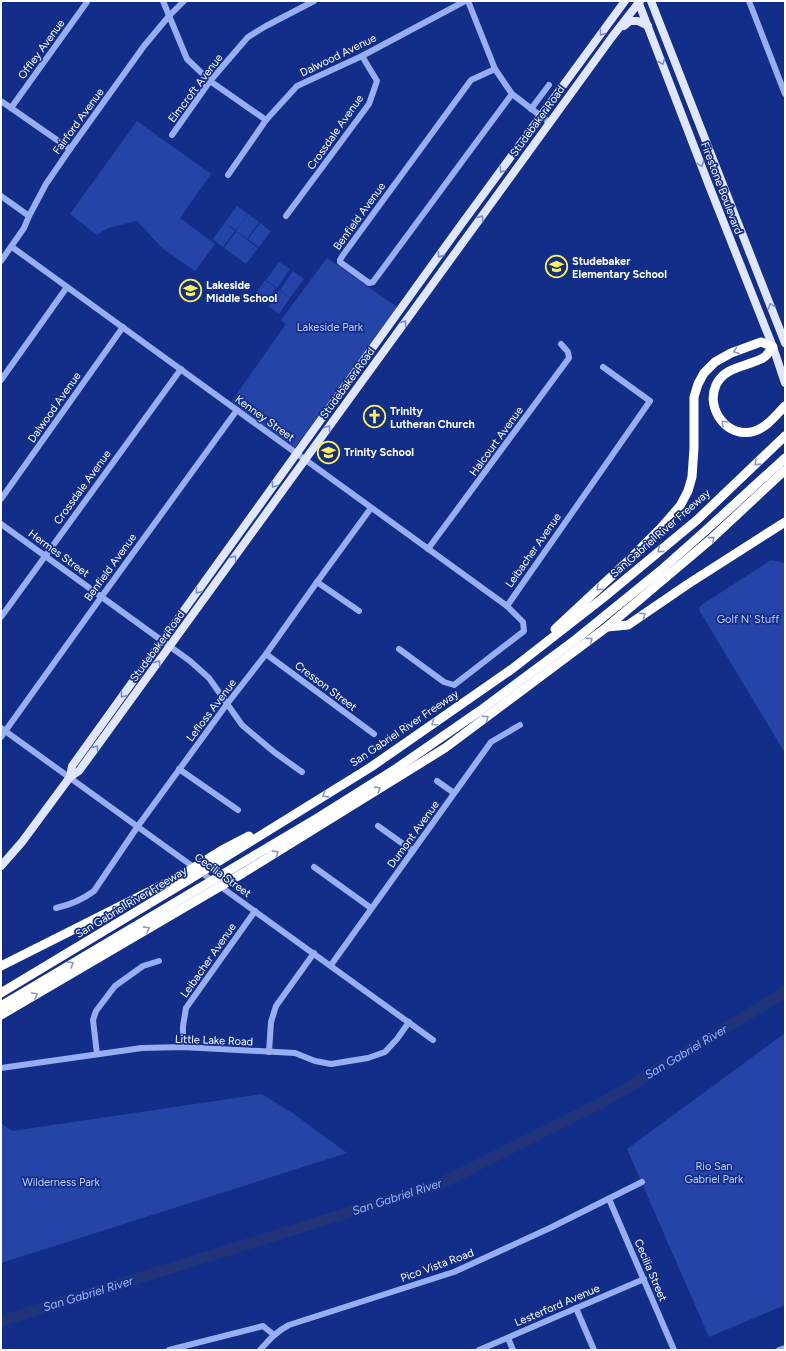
<svg xmlns="http://www.w3.org/2000/svg" width="786" height="1351" font-family="Figtree,sans-serif">
<style>
.green{fill:#2544a7}
.lines{fill:none;stroke-linecap:round;stroke-linejoin:round}
.river{stroke:#213479;stroke-width:11}
.minor{stroke:#98aef0;stroke-width:6}
.major{stroke:#e1e6ff;stroke-width:8}
.highway{stroke:#fff;stroke-width:9}
.oneway{stroke:#7a8ac4}
.oneway2{stroke:#8996c4}
.labels{text-anchor:middle;stroke-width:3.5;stroke-linejoin:round;paint-order:stroke}
.street-label{font-size:11px;fill:#fff;stroke:#132e88}
.poi-label{font-size:11px;font-weight:bold;fill:#fff;stroke:#132e88;text-anchor:start}
.park-label{font-size:11px;fill:#bfcdfb;stroke:#132e88}
.water-label{font-size:12px;font-style:italic;fill:#a4b8f7;stroke:#132e88}
</style>
<rect width="100%" height="100%" fill="#132e88"/>
<g class="green">
<path d="M137,121L211,174L180,218L215,244L195,271L162,248L137,221L108,228L97,235L70,214Z"/>
<path d="M237,206L248,214L236,230L226,224L235,231L223,247L213,239Z"/>
<path d="M248,214L259,222L247,239L236,231Z"/>
<path d="M260,223L271,231L259,247L248,239Z"/>
<path d="M236,232L258,248L246,264L224,248Z"/>
<path d="M327,258L397,307L295,448L231,402L286,324L281,320Z"/>
<path d="M279,262L290,269L277,288L266,280Z"/>
<path d="M293,271L304,279L290,298L280,290Z"/>
<path d="M265,280L276,288L265,304L254,296Z"/>
<path d="M279,290L290,298L279,314L268,306Z"/>
<path d="M771,560L785,563V753L699,610L700,606Z"/>
<path d="M785,1033V1305L709,1337L627,1149Z"/>
<path d="M262,1094L294,1114L347,1153L1,1263V1123L12,1131Z"/>
</g>
<g class="lines">
<path class="river" d="M1,1321L440,1184L607,1100L785,992"/>
<g class="minor">
<path d="M163,1L187,59L210,81L266,120"/>
<path d="M468,1L495,69L512,94L550,123"/>
<path d="M749,1L785,94"/>
<path d="M495,69L471,80L343,255L340,260V262L369,283L373,282L512,94"/>
<path d="M1,101L70,149"/>
<path d="M11,108L87,2V1"/>
<path d="M531,109L549,85"/>
<path d="M172,135L210,81L248,37L266,26L314,1"/>
<path d="M228,175L266,120L297,86L362,56L465,1"/>
<path d="M1,196L29,216"/>
<path d="M286,216L369,104L377,81L362,56"/>
<path d="M12,247L507,606"/>
<path d="M1,261L24,228L29,216L46,184L70,149L144,46L169,16L184,1"/>
<path d="M1,380L67,287"/>
<path d="M1,499L123,327"/>
<path d="M1,524L190,661L209,678L242,725L274,752L302,772"/>
<path d="M428,549L569,358L568,352L561,344"/>
<path d="M317,582L359,611"/>
<path d="M1,617L181,369"/>
<path d="M399,649L444,682L454,685L524,631L523,622L507,606L650,401L603,367"/>
<path d="M266,654L374,734"/>
<path d="M1,728L433,1040"/>
<path d="M1,737L102,596L237,410"/>
<path d="M179,769L238,810"/>
<path d="M437,781L454,793"/>
<path d="M378,826L413,851"/>
<path d="M314,867L371,908"/>
<path d="M56,908C70,905 82,900 94,891L138,826L227,704L266,654L317,582L371,508"/>
<path d="M331,965L491,742L520,725"/>
<path d="M183,1047V1026L186,1008L255,911"/>
<path d="M269,1052L271,1022L276,1006L314,953"/>
<path d="M97,1054L93,1020L96,1011L115,986L143,966L159,961"/>
<path d="M1,1068L142,1048L183,1047L295,1053L315,1061L331,1064L368,1058L385,1052L397,1039L409,1022"/>
<path d="M609,1199L674,1350"/>
<path d="M576,1308L594,1350"/>
<path d="M508,1338L513,1350"/>
<path d="M169,1350L263,1326L274,1335"/>
<path d="M260,1350C269,1340 277,1331 289,1325L454,1272L550,1228L642,1182"/>
<path d="M479,1350L644,1279"/>
<path d="M779,1350L785,1348"/>
</g>
<g class="major">
<path d="M638,1L710,188L773,347L785,383"/>
<path d="M651,1L785,343"/>
<path d="M624,26L630,21H638L648,26"/>
<path d="M70,777L72,766L458,229L625,1"/>
<path d="M1,866L22,842L70,777L79,771L612,37L640,1"/>
</g>
<g class="highway">
<path d="M607,627L628,625L688,584L785,522"/>
<path d="M555,629L628,561L661,528L680,506L688,491L692,477L694,448V397L698,384L704,373L715,362L731,353L761,342L773,347C770,350 767,356 763,358C747,367 725,366 716,385C705,409 728,440 755,431C767,427 776,415 785,406"/>
<path d="M1,966L180,876L222,850L249,836"/>
<path d="M1,993L187,881L371,767L512,669L603,598L697,520L785,436"/>
<path d="M1,1006L319,817L397,768L481,710L575,640L660,571L704,532L785,458"/>
<path d="M1,1015L243,873L445,748L607,627L710,540L785,470"/>
</g>
</g>
<defs><path id="oneway-chevron" d="M-2-3.5L2.5 0L-2 3.5" fill="none" stroke-width="1.6" stroke-linecap="round" stroke-linejoin="round"/></defs>
<g class="oneway">
<use href="#oneway-chevron" transform="translate(602 33) rotate(126)"/>
<use href="#oneway-chevron" transform="translate(662 62) rotate(69)"/>
<use href="#oneway-chevron" transform="translate(701 164) rotate(69)"/>
<use href="#oneway-chevron" transform="translate(502 170) rotate(126)"/>
<use href="#oneway-chevron" transform="translate(481 218) rotate(-54)"/>
<use href="#oneway-chevron" transform="translate(440 255) rotate(125)"/>
<use href="#oneway-chevron" transform="translate(771 306) rotate(-110)"/>
<use href="#oneway-chevron" transform="translate(404 323) rotate(-54)"/>
<use href="#oneway-chevron" transform="translate(328 428) rotate(-54)"/>
<use href="#oneway-chevron" transform="translate(274 485) rotate(126)"/>
<use href="#oneway-chevron" transform="translate(234 558) rotate(-54)"/>
<use href="#oneway-chevron" transform="translate(198 591) rotate(126)"/>
<use href="#oneway-chevron" transform="translate(158 663) rotate(-54)"/>
<use href="#oneway-chevron" transform="translate(123 695) rotate(126)"/>
<use href="#oneway-chevron" transform="translate(96 748) rotate(-54)"/>
</g>
<g class="oneway2">
<use href="#oneway-chevron" transform="translate(736 351) rotate(160)"/>
<use href="#oneway-chevron" transform="translate(724 423) rotate(-135)"/>
<use href="#oneway-chevron" transform="translate(757 463) rotate(136)"/>
<use href="#oneway-chevron" transform="translate(712 539) rotate(-42)"/>
<use href="#oneway-chevron" transform="translate(660 550) rotate(140)"/>
<use href="#oneway-chevron" transform="translate(599 588) rotate(137)"/>
<use href="#oneway-chevron" transform="translate(643 615) rotate(-34)"/>
<use href="#oneway-chevron" transform="translate(590 640) rotate(-37)"/>
<use href="#oneway-chevron" transform="translate(486 718) rotate(-36)"/>
<use href="#oneway-chevron" transform="translate(434 723) rotate(145)"/>
<use href="#oneway-chevron" transform="translate(378 789) rotate(-32)"/>
<use href="#oneway-chevron" transform="translate(325 795) rotate(148)"/>
<use href="#oneway-chevron" transform="translate(276 853) rotate(-32)"/>
<use href="#oneway-chevron" transform="translate(147 929) rotate(-31)"/>
<use href="#oneway-chevron" transform="translate(71 964) rotate(-31)"/>
<use href="#oneway-chevron" transform="translate(35 995) rotate(-31)"/>
</g>
<defs>
<symbol id="school-ring" viewBox="-11 -11 22 22"><circle r="9.5" fill="#132e88" stroke="#fff257" stroke-width="1.5"/><path d="M0-5L7-2L0 1L-7-2ZM-4 1L0 2.5L4 1V4Q0 6-4 4Z" fill="#fff257"/></symbol>
<symbol id="church-ring" viewBox="-11 -11 22 22"><circle r="9.5" fill="#132e88" stroke="#fff257" stroke-width="1.5"/><path d="M-1.2-6h2.4v3.5h3.3v2.4h-3.3V6h-2.4V-.1h-3.3v-2.4h3.3Z" fill="#fff257"/></symbol>
</defs>
<g fill-rule="evenodd">
<use href="#school-ring" x="544" y="254" width="25" height="25"/>
<use href="#school-ring" x="178" y="278" width="25" height="25"/>
<use href="#church-ring" x="362" y="404" width="25" height="25"/>
<use href="#school-ring" x="316" y="440" width="25" height="25"/>
</g>
<g class="labels">
<g class="street-label">
<text transform="translate(41 49) rotate(-54)" y="4">Offley Avenue</text>
<text transform="translate(338 55) rotate(-26)" y="4">Dalwood Avenue</text>
<text transform="translate(195 88) rotate(-53)" y="4">Elmcroft Avenue</text>
<text transform="translate(78 121) rotate(-54)" y="4">Fairford Avenue</text>
<text transform="translate(537 121) rotate(-54)" y="4">Studebaker Road</text>
<text transform="translate(335 132) rotate(-55)" y="4">Crossdale Avenue</text>
<text transform="translate(722 188) rotate(69)" y="4">Firestone Boulevard</text>
<text transform="translate(359 216) rotate(-54)" y="4">Benfield Avenue</text>
<text transform="translate(347 383) rotate(-54)" y="4">Studebaker Road</text>
<text transform="translate(54 407) rotate(-55)" y="4">Dalwood Avenue</text>
<text transform="translate(265 418) rotate(36)" y="4">Kenney Street</text>
<text transform="translate(496 441) rotate(-54)" y="4">Halcourt Avenue</text>
<text transform="translate(82 487) rotate(-54)" y="4">Crossdale Avenue</text>
<text transform="translate(660 533) rotate(-41)" y="4">San Gabriel River Freeway</text>
<text transform="translate(533 550) rotate(-55)" y="4">Leibacher Avenue</text>
<text transform="translate(59 553) rotate(36)" y="4">Hermes Street</text>
<text transform="translate(110 567) rotate(-54)" y="4">Benfield Avenue</text>
<text transform="translate(157 646) rotate(-54)" y="4">Studebaker Road</text>
<text transform="translate(326 686) rotate(37)" y="4">Cresson Street</text>
<text transform="translate(211 710) rotate(-53)" y="4">Lefloss Avenue</text>
<text transform="translate(404 728) rotate(-34)" y="4">San Gabriel River Freeway</text>
<text transform="translate(413 834) rotate(-54)" y="4">Dumont Avenue</text>
<text transform="translate(223 875) rotate(36)" y="4">Cecilia Street</text>
<text transform="translate(131 902) rotate(-31)" y="4">San Gabriel River Freeway</text>
<text transform="translate(208 960) rotate(-55)" y="4">Leibacher Avenue</text>
<text transform="translate(214 1040) rotate(2)" y="4">Little Lake Road</text>
<text transform="translate(437 1265) rotate(-20)" y="4">Pico Vista Road</text>
<text transform="translate(651 1270) rotate(67)" y="4">Cecilia Street</text>
<text transform="translate(557 1305) rotate(-23)" y="4">Lesterford Avenue</text>
</g>
<g class="poi-label">
<text x="572" y="265">Studebaker<tspan x="572" dy="13">Elementary School</tspan></text>
<text x="206" y="289">Lakeside<tspan x="206" dy="13">Middle School</tspan></text>
<text x="390" y="415">Trinity<tspan x="390" dy="13">Lutheran Church</tspan></text>
<text x="344" y="456">Trinity School</text>
</g>
<g class="park-label">
<text x="330" y="331">Lakeside Park</text>
<text x="748" y="623">Golf N' Stuff</text>
<text x="714" y="1170">Rio San<tspan x="714" dy="13">Gabriel Park</tspan></text>
<text x="61" y="1186">Wilderness Park</text>
</g>
<g class="water-label">
<text transform="translate(686 1052) rotate(-31)" y="4">San Gabriel River</text>
<text transform="translate(397 1197) rotate(-18)" y="4">San Gabriel River</text>
<text transform="translate(88 1294) rotate(-17)" y="4">San Gabriel River</text>
</g>
</g>
<rect width="786" height="1351" fill="none" stroke="#ffffff" stroke-width="4"/>
</svg>
